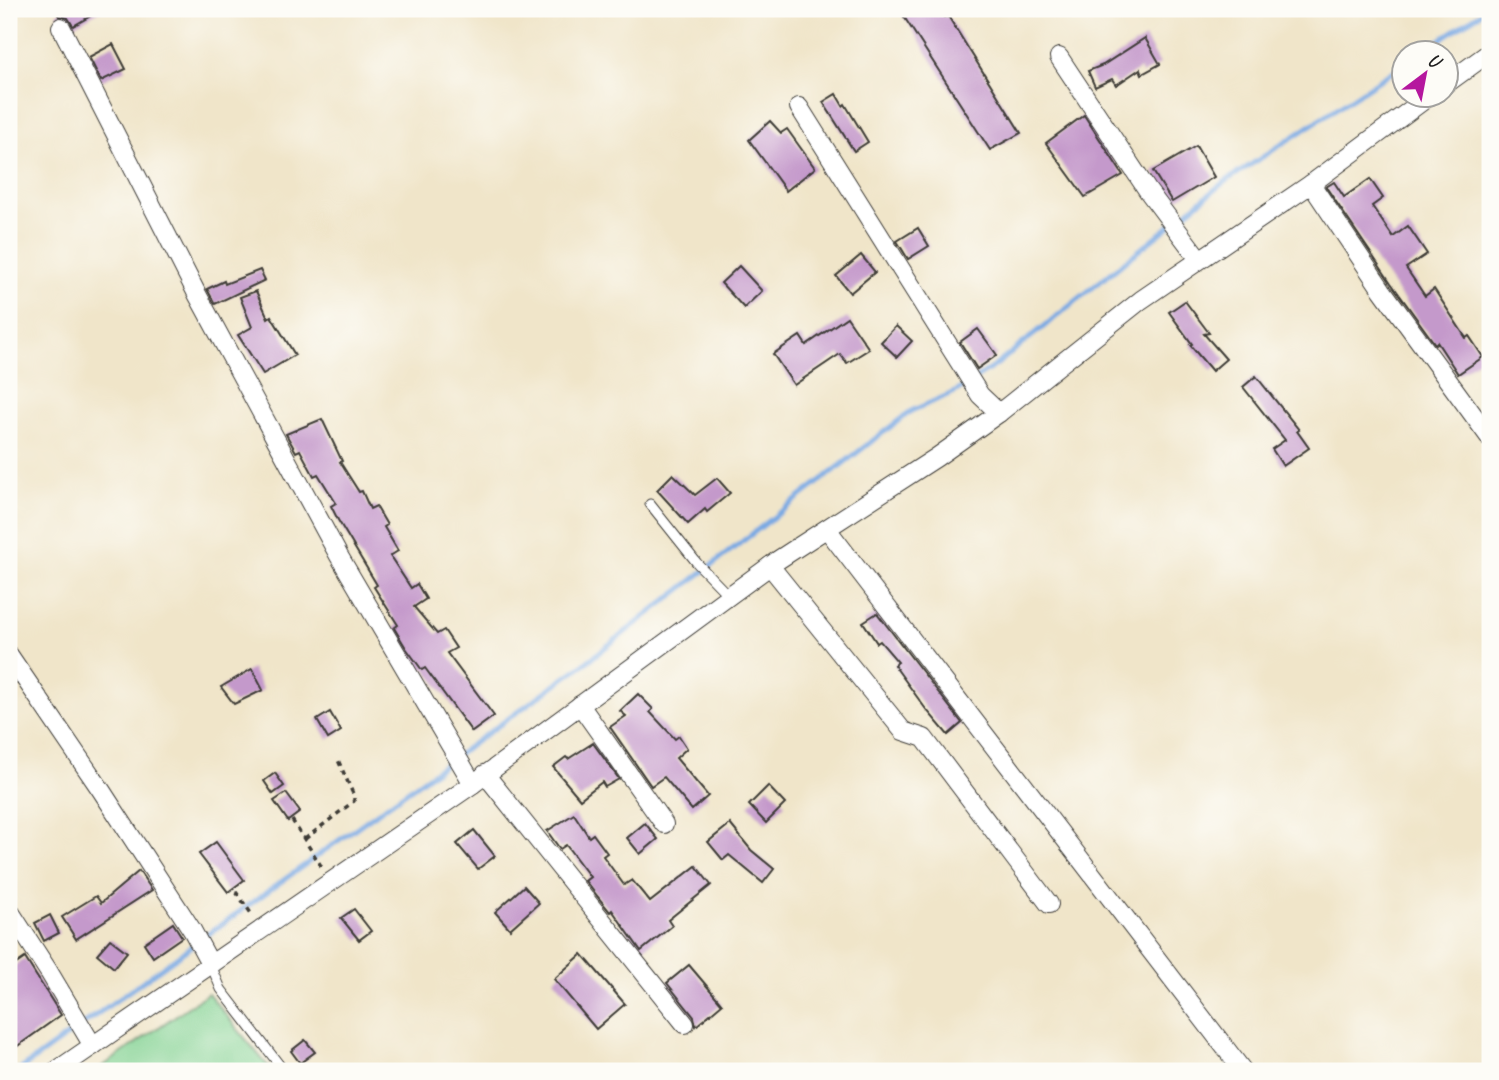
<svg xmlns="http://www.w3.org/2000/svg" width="1499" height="1080" font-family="Caveat,sans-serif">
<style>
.green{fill:#81d191;stroke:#4e7656;stroke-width:2}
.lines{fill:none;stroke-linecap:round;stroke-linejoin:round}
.stream{stroke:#79a9e3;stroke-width:5}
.building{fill:#c499cb}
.lane-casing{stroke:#3c3a36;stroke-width:11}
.street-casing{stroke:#3c3a36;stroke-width:20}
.path{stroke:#3c3a36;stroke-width:3.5;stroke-dasharray:5 5;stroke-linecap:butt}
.lane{stroke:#fff;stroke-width:9}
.street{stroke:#fff;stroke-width:18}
</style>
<rect width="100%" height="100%" fill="#fdfcf7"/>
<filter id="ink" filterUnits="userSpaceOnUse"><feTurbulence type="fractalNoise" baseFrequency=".0143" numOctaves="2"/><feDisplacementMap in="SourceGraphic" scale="14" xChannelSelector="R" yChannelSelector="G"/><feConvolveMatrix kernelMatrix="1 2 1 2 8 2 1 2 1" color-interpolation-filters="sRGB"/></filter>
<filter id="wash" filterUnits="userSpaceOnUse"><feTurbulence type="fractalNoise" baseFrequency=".00686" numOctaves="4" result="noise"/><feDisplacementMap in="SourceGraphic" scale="28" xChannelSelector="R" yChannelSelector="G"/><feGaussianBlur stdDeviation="1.57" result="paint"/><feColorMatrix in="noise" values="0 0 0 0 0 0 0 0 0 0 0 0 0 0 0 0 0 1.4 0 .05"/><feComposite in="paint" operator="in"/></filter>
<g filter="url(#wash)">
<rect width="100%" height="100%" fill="#f0e5c9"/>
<path class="green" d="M208,993L272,1071H96Z"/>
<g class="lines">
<g class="stream">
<path d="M1421,52L1487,9"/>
<path d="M18,1071L584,664L911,411L955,392L996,365L1223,183L1404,64"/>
</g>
</g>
<g id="blocks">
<g class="building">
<path d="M65,9H103L73,26L68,18L59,16L57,13Z"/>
<path d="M899,9H940L945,17L948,16L1021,133L990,150Z"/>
<path d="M1145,38L1160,64L1142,74L1140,69L1116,85L1112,79L1095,87L1088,71L1103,65Z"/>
<path d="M113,44L126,69L101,81L89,57Z"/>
<path d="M836,94L843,106L845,104L868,142L854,151L823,102Z"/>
<path d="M1084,115L1123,175L1085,197L1046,143Z"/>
<path d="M770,121L781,133L787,129L815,168L786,191L749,140Z"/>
<path d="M1196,146L1214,177L1172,202L1153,171Z"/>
<path d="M1370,179L1383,198L1372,206L1393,237L1408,226L1427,254L1406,268L1425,296L1434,289L1466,338L1469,336L1483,357L1458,374L1437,342L1435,344L1391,283L1326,187L1334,182L1344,197Z"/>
<path d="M918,228L929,246L908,259L897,241Z"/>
<path d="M861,255L875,272L850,293L836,276Z"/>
<path d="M739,266L762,291L744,308L721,283Z"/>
<path d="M260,270L265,280L215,304L207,289L224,281L225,284Z"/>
<path d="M256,291L268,318L271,316L295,355L263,374L238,335L252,327L240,297Z"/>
<path d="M1185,301L1209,333L1204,334L1226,359L1212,371L1190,345L1192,344L1169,312Z"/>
<path d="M847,317L869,349L847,363L840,354L794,385L773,354L800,336L806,345Z"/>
<path d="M896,326L912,341L897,357L881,342Z"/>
<path d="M978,329L997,355L977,369L960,342Z"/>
<path d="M1256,376L1299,430L1297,431L1309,448L1283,466L1272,449L1285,440L1243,387Z"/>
<path d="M322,419L342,461L340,462L359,492L362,491L370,509L376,506L387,525L384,527L398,551L390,556L411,588L417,584L426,599L414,607L437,634L444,630L456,648L447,653L494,716L472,732L425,668L422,670L406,648L394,628L398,625L374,587L377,585L338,520L331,506L336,503L318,474L314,476L300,450L296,452L286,434Z"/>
<path d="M673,474L695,495L717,478L730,493L707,512L705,509L688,524L657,490Z"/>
<path d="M877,613L962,723L948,735L925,708L894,665L898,662L880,641L877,643L863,622Z"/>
<path d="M252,669L263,690L234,704L221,687Z"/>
<path d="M638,694L653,709L650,712L675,739L679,736L687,748L676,758L708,796L692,810L664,777L651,786L610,727L626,716L620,711Z"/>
<path d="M330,712L341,731L328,739L317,720Z"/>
<path d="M593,743L619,779L605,787L602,782L580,799L553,767L566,757L568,759Z"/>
<path d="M275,773L284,786L273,794L264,781Z"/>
<path d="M768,786L785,804L766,823L749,805Z"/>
<path d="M286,793L300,812L288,821L274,801Z"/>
<path d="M574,814L589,837L593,834L607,853L603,856L624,885L632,880L650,902L696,866L711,885L668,920L672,926L641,951L612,910L610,912L585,881L590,877L566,845L560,849L547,831Z"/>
<path d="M645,823L658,839L640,854L627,838Z"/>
<path d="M730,824L751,850L774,869L763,883L729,855L723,860L708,842Z"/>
<path d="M474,830L495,856L478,869L457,844Z"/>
<path d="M216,842L244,880L228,892L199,854Z"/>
<path d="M139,871L152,890L76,939L62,917L96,896L101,903Z"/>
<path d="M524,886L539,903L510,929L495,912Z"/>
<path d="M354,909L371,931L359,940L341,918Z"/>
<path d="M50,915L59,933L44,941L35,923Z"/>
<path d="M173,923L182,937L153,957L144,943Z"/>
<path d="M110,939L127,952L114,968L97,954Z"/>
<path d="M582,954L625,1004L596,1029L554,979Z"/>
<path d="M25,958L61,1015L9,1052V969Z"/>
<path d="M689,965L722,1004L696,1026L694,1017L667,983Z"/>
<path d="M305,1040L315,1052L300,1063L291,1051Z"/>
</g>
</g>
</g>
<g filter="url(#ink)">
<use href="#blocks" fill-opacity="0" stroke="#3c3a36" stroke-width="2"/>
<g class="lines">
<defs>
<g id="lane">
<path d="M650,504L697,563L729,596"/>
<path d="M211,965L221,989L284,1071"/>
</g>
<g id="street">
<path d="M61,27L197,294L339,556L473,784"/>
<path d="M1059,57L1148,191L1199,259"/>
<path d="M1446,84L1490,52"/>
<path d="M799,107L980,395L999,413"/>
<path d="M1311,184L1382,290L1490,438"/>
<path d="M827,529L1243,1071"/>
<path d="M770,566L903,731L924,738L1049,904"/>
<path d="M9,655L101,790L192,930L211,965"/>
<path d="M580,705L664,824"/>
<path d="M485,774L685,1024"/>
<path d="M9,910L49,972L93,1046"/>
<path d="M56,1071L473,784L778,560L937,457L999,413L1141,300L1311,184L1432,94"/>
</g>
</defs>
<use href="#lane" class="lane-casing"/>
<use href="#street" class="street-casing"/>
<g class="path">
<path d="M292,820L323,869"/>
<path d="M305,839L354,801V796L338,760"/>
<path d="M236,892L253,916"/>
</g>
<use href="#lane" class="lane"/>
<use href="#street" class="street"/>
</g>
</g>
<rect width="1499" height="1080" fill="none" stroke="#fdfcf7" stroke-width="35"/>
<g transform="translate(1425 74) rotate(32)"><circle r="33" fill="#fdfcf7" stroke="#a3a29f" stroke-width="2"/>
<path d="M0-5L12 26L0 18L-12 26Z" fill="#b5179e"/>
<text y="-10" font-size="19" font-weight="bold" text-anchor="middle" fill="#1c1c1c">U</text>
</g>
</svg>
